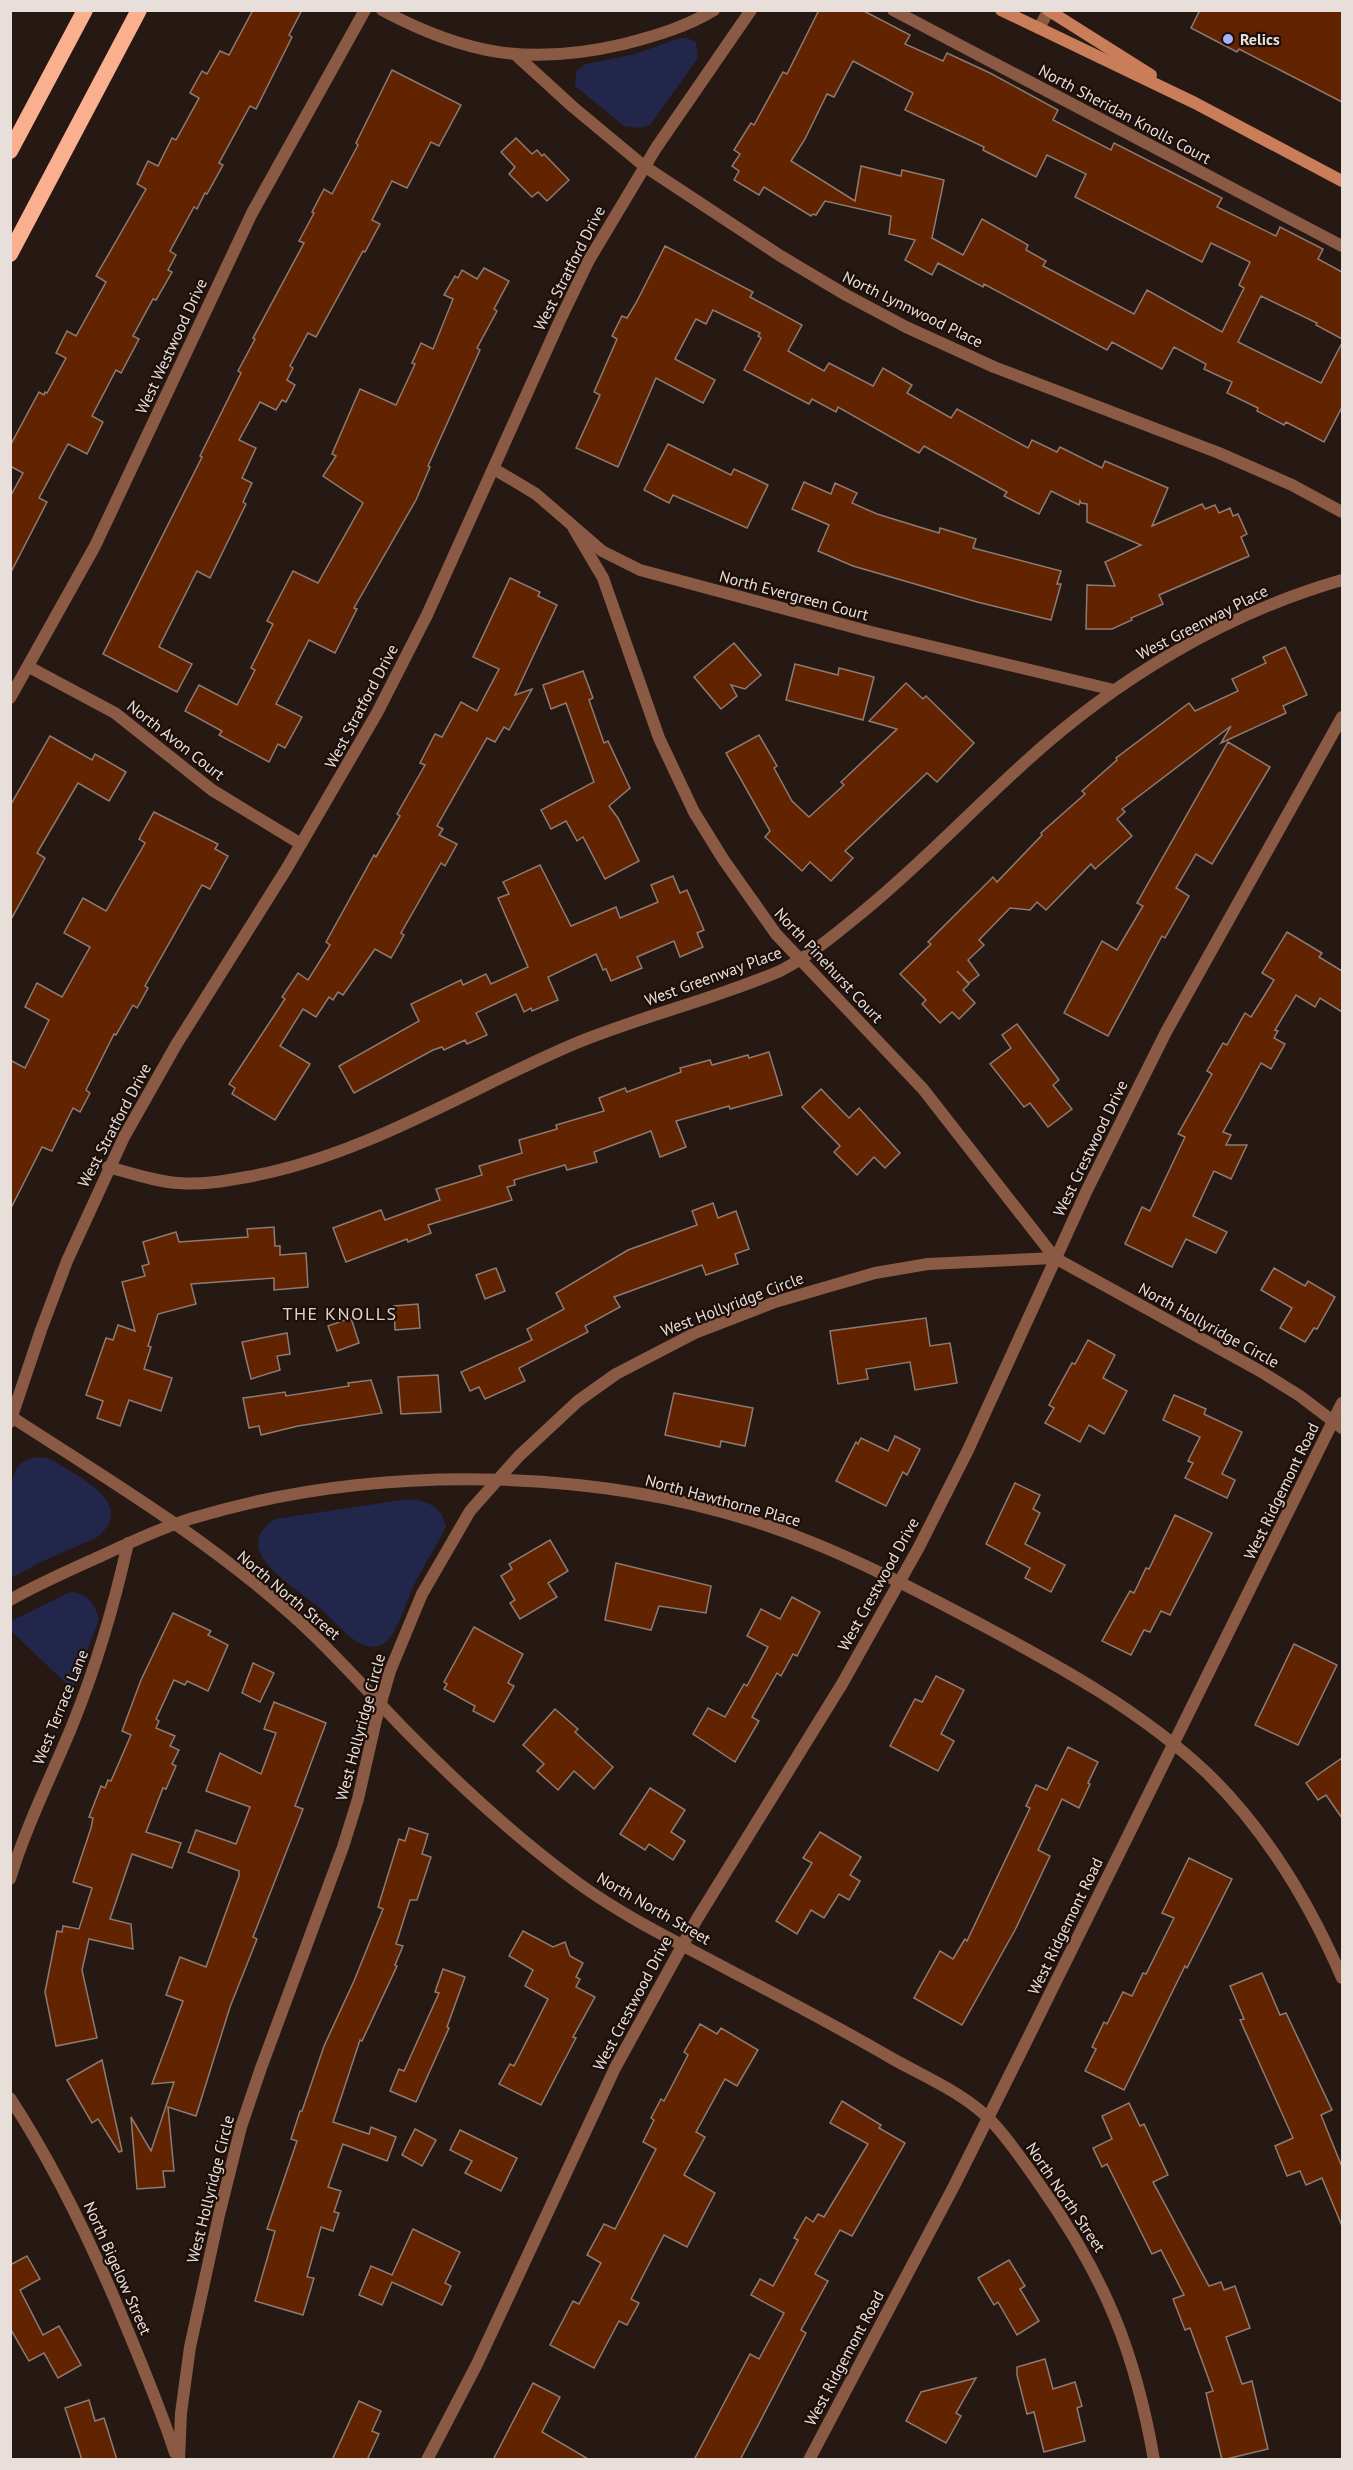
<svg xmlns="http://www.w3.org/2000/svg" width="1353" height="2470" font-family="'PT Sans',sans-serif">
<style>
.green{fill:#22264a}
.building{fill:#622400;stroke:#8d7b73;stroke-width:1.5;fill-rule:evenodd}
.lines{fill:none;stroke-linecap:round;stroke-linejoin:round}
.minor{stroke:#8a5a44;stroke-width:12}
.secondary{stroke:#ca7d59;stroke-width:12}
.trunk{stroke:#faaf8e;stroke-width:16}
.poi-dot{fill:#a5b1fc;stroke:#1c0f09;stroke-width:2}
.labels{text-anchor:middle;stroke-width:4.5;stroke-linejoin:round;paint-order:stroke}
.poi-label{font-size:16px;font-weight:bold;fill:#e8deda;stroke:#1c0f09;text-anchor:start}
.street-label{font-size:16px;fill:#e8deda;stroke:#1c0f09}
.neighbourhood-label{font-size:18px;letter-spacing:1.5px;fill:#e4d0c8;stroke:#1c0f09}
</style>
<rect width="100%" height="100%" fill="#261812"/>
<g class="green">
<path d="M680,38H687L696,42L698,58L650,125L639,128L624,126L575,86L576,71L586,64L635,54Z"/>
<path d="M37,1457L47,1458L55,1462C79,1477 139,1505 96,1538L43,1561L11,1578C10,1553 5,1487 17,1468C22,1461 29,1459 37,1457Z"/>
<path d="M408,1499C428,1501 442,1506 446,1527C437,1545 426,1562 417,1579C407,1597 400,1628 387,1641C386,1642 380,1646 379,1646C357,1652 337,1623 323,1611C299,1589 225,1551 275,1519Z"/>
<path d="M70,1592C88,1593 94,1603 99,1619L73,1690L10,1630L11,1621Z"/>
</g>
<g class="building">
<path d="M253,10H302L289,35L292,37L256,109L250,106L219,163L223,165L207,194L205,193L197,209L194,207L170,251L176,255L168,270L172,272L156,300L153,299L133,336L139,339L121,373L116,370L92,416L103,422L87,454L68,444L39,498L47,502L10,574V497L23,473L10,466V446L39,392L44,395L45,392L47,393L66,358L56,353L67,331L76,336L106,282L96,276L146,189L137,184L148,161L158,166L172,138L176,140L199,98L190,93L202,71L207,74L220,51L229,55Z"/>
<path d="M819,10H862L910,35L905,44L943,61L947,53L990,73L1058,110L1053,120L1111,150L1114,143L1222,198L1217,207L1276,236L1280,227L1323,249L1318,259L1342,272V339L1316,325L1317,323L1261,296L1238,342L1321,383L1342,343V407L1324,442L1286,422L1284,425L1257,411L1258,408L1227,393L1232,382L1204,369L1206,364L1174,347L1162,369L1112,342L1107,350L984,284L983,287L938,263L932,275L905,260L915,240L889,234L891,216L825,201L816,215L813,214L811,216L764,187L759,195L734,180L739,171L732,166L740,154L734,150L751,123L754,125L783,72L787,74ZM853,61L913,93L905,110L984,147L983,150L1036,177L1047,155L1086,174L1075,197L1202,262L1211,243L1250,262L1239,285L1244,288L1222,332L1147,290L1134,314L1043,266L1046,261L1026,250L1028,245L982,219L963,255L932,238L944,180L902,170L901,176L861,166L855,201L791,161L805,139L827,94L834,97Z"/>
<path d="M1200,10H1342V102L1239,49L1237,52L1191,28Z"/>
<path d="M392,70L461,105L439,146L431,142L407,188L392,181L372,220L380,224L365,252L363,251L316,337L308,333L290,366L293,368L287,380L295,385L286,402L282,400L276,410L260,402L239,440L256,448L242,478L252,483L243,502L246,504L210,578L197,571L159,647L192,664L177,692L103,654L202,457L200,456L241,373L238,371L255,339L253,338L304,243L299,241L314,213L312,212L324,189L332,194L358,145L356,143Z"/>
<path d="M516,138L532,154L537,150L542,156L544,154L569,180L547,201L538,192L532,197L509,174L515,167L501,152Z"/>
<path d="M665,246L753,292L750,297L802,325L788,351L824,371L829,363L873,386L883,368L912,385L907,393L951,418L957,409L1028,448L1032,440L1057,452L1060,447L1102,468L1105,461L1168,488L1152,526L1202,504L1205,509L1215,505L1219,513L1230,508L1233,516L1238,514L1247,534L1241,537L1249,556L1159,595L1163,604L1131,618L1132,620L1112,629H1086L1087,585L1115,586L1105,562L1141,545L1087,522V504L1081,503L1080,501L1079,505L1051,491L1039,514L1004,496L1007,492L924,446L919,453L838,407L836,412L812,399L809,404L744,370L761,338L758,336L760,333L713,310L706,324L696,319L675,359L715,380L703,403L656,378L618,467L576,448L600,395L594,392L617,339L612,336L622,316L627,318L636,303Z"/>
<path d="M484,268L509,281L494,309L497,311L477,348L480,350L428,466L430,467L416,500L354,608L357,609L335,653L309,640L276,704L302,717L285,748L278,744L269,762L219,735L222,731L185,711L199,685L237,705L255,670L251,668L273,624L267,621L293,571L318,583L363,503L323,476L336,456L332,454L360,389L396,405L415,364L412,363L421,343L433,349L453,299L444,295L455,276L458,278L462,270L477,279Z"/>
<path d="M668,444L731,475L734,469L768,485L747,528L673,495L669,503L644,490Z"/>
<path d="M804,482L831,494L835,483L857,493L852,503L877,514L939,533L940,528L976,539L973,548L1061,571L1057,584H1061L1051,620L977,602L853,566L818,551L829,525L792,509Z"/>
<path d="M510,578L540,592L538,596L557,605L515,695L532,689L509,730L504,727L495,742L487,738L437,826L443,829L439,835L457,844L445,866L441,863L401,933L404,935L391,958L375,949L343,995L338,992L333,1000L329,997L316,1017L303,1009L280,1046L310,1064L275,1120L232,1094L235,1088L229,1084L285,999L282,997L298,973L308,980L330,945L326,942L374,855L376,857L400,816L397,814L425,765L420,763L435,734L442,737L461,702L477,711L499,669L473,657Z"/>
<path d="M734,643L761,675L745,689L731,685L737,696L721,709L694,677Z"/>
<path d="M1285,647L1307,695L1283,706L1286,713L1221,743L1231,726L1122,809L1125,812L1117,819L1132,836L1095,869L1091,864L1046,910L1037,902L1030,910L1010,908L979,940L984,945L968,960L979,975L969,983L957,971L969,984L963,990L975,1003L959,1019L952,1012L940,1023L922,1004L926,1000L900,974L931,944L928,942L993,877L997,882L1042,835L1041,833L1085,794L1082,791L1117,760L1116,758L1189,703L1195,711L1238,691L1232,679L1266,663L1263,657Z"/>
<path d="M795,664L838,675L839,668L874,677L863,720L786,700Z"/>
<path d="M583,671L593,698L589,700L604,743L608,741L630,788L609,806L618,818L639,861L605,879L583,837L577,841L566,821L551,829L541,810L594,782L566,703L551,709L543,685Z"/>
<path d="M906,683L923,699L926,696L974,743L937,782L927,773L845,851L853,858L831,881L810,862L802,871L765,837L770,831L726,753L759,735L777,766L774,768L792,801L809,817L844,785L841,782L897,729L869,721Z"/>
<path d="M50,736L92,760L95,754L126,772L109,801L78,783L37,853L45,858L10,921V806Z"/>
<path d="M1228,742L1270,767L1212,864L1196,854L1176,888L1189,896L1165,938L1162,936L1108,1036L1064,1013L1102,941L1117,950L1143,906L1137,903Z"/>
<path d="M154,812L218,844L215,849L228,856L210,889L202,885L145,986L148,988L137,1008L133,1005L116,1035L114,1034L86,1090L90,1093L80,1112L73,1108L52,1151L42,1147L10,1210V1060L25,1068L49,1020L25,1007L37,983L62,997L90,947L64,933L83,898L106,911L145,843L139,839Z"/>
<path d="M540,865L571,926L616,907L620,918L658,902L651,885L673,876L680,893L687,890L704,930L697,933L703,947L680,957L674,941L637,957L642,968L611,981L606,969L603,970L596,954L548,977L558,1000L532,1011L531,1008L524,1012L516,994L476,1013L487,1035L467,1044L465,1040L444,1050L442,1047L433,1050L354,1093L339,1066L419,1021L411,1004L461,980L463,985L486,974L491,984L528,967L498,898L509,894L503,882Z"/>
<path d="M1287,932L1322,953L1319,957L1342,971V1012L1320,998L1315,1007L1296,995L1275,1030L1278,1031L1274,1038L1285,1044L1271,1069L1261,1063L1223,1132L1231,1135L1226,1145H1247L1231,1179L1214,1171L1193,1216L1227,1232L1216,1253L1186,1239L1172,1267L1125,1244L1142,1207L1150,1211L1185,1137L1178,1134L1212,1074L1207,1071L1223,1043L1227,1045L1245,1013L1251,1017L1274,980L1262,973Z"/>
<path d="M1017,1024L1059,1080L1053,1085L1072,1109L1048,1127L1030,1103L1024,1107L990,1064L1011,1048L1002,1035Z"/>
<path d="M769,1052L782,1095L730,1109L729,1106L676,1121L686,1147L660,1157L651,1131L594,1152L597,1162L567,1170L565,1165L514,1180L515,1185L507,1187L512,1200L428,1225L431,1233L408,1242L407,1239L346,1262L333,1228L381,1210L385,1220L440,1200L436,1189L482,1175L479,1166L522,1153L519,1140L557,1129L556,1125L604,1111L599,1098L625,1088L627,1092L681,1072L680,1068L710,1060L712,1065L748,1055L749,1058Z"/>
<path d="M821,1089L849,1118L859,1108L900,1153L885,1168L874,1157L857,1175L834,1152L840,1146L802,1107Z"/>
<path d="M713,1203L718,1218L736,1211L749,1249L735,1254L738,1264L706,1275L702,1265L614,1297L620,1307L585,1326L588,1332L519,1368L525,1381L485,1399L479,1387L470,1391L461,1372L532,1340L527,1329L564,1309L556,1293L628,1250L697,1225L692,1211Z"/>
<path d="M274,1227L275,1246H280V1255L306,1253L308,1287L274,1290V1278L191,1284L196,1304L158,1314L148,1346L151,1347L144,1369L172,1378L161,1411L129,1400L120,1426L97,1418L103,1401L86,1395L106,1338L113,1340L118,1325L135,1331L122,1282L145,1276L142,1266L149,1264L143,1242L176,1232L179,1242L248,1237L247,1229Z"/>
<path d="M496,1268L505,1291L485,1299L476,1275Z"/>
<path d="M1274,1268L1305,1286L1308,1281L1335,1297L1317,1329L1314,1328L1305,1342L1280,1328L1292,1308L1261,1290Z"/>
<path d="M418,1304L420,1328L395,1330L394,1306Z"/>
<path d="M351,1318L359,1343L337,1351L328,1326Z"/>
<path d="M926,1318L930,1346L950,1343L957,1383L915,1390L910,1362L866,1369L868,1379L838,1384L830,1331Z"/>
<path d="M287,1333L290,1354L277,1356L280,1370L251,1379L242,1342Z"/>
<path d="M1088,1340L1115,1355L1103,1378L1127,1391L1104,1434L1089,1425L1080,1442L1045,1423L1054,1408L1049,1405L1072,1363L1075,1364Z"/>
<path d="M438,1375L441,1412L401,1414L398,1377Z"/>
<path d="M371,1380L382,1413L298,1426L261,1435L259,1426L249,1428L243,1398L285,1392L286,1396L349,1386L348,1383Z"/>
<path d="M674,1393L753,1408L745,1446L721,1441L720,1447L665,1435Z"/>
<path d="M1174,1395L1206,1409L1204,1414L1242,1432L1222,1474L1235,1480L1227,1498L1185,1478L1193,1463L1188,1461L1200,1437L1163,1420Z"/>
<path d="M895,1436L920,1449L907,1475L903,1472L886,1506L836,1481L856,1442L858,1444L861,1438L888,1451Z"/>
<path d="M1015,1483L1040,1495L1033,1509L1040,1513L1025,1544L1065,1565L1051,1592L1025,1578L1030,1568L986,1544Z"/>
<path d="M1175,1515L1212,1533L1170,1615L1161,1611L1150,1632L1144,1630L1131,1655L1102,1641L1130,1591L1134,1593L1146,1568L1149,1569Z"/>
<path d="M550,1540L568,1571L548,1583L557,1597L520,1619L510,1603L515,1600L501,1576L512,1569L509,1564Z"/>
<path d="M616,1563L711,1586L706,1613L659,1606L651,1630L605,1620Z"/>
<path d="M792,1597L820,1612L797,1656L793,1654L781,1676L777,1673L752,1717L759,1721L735,1762L693,1734L708,1708L725,1717L744,1684L747,1686L768,1647L747,1636L761,1609L780,1619Z"/>
<path d="M173,1613L211,1631L208,1635L228,1645L208,1691L187,1681L185,1685L174,1680L156,1719L159,1721L156,1728L175,1736L170,1746L179,1750L172,1764L176,1766L166,1789L163,1788L146,1832L181,1843L172,1868L132,1854L110,1919L131,1924L133,1949L89,1939L82,1970L97,2038L56,2046L45,1992L57,1931L62,1932L63,1926L79,1929L92,1888L73,1882L91,1828L93,1818L89,1817L101,1786L105,1788L108,1780L111,1781L131,1735L122,1731L141,1680Z"/>
<path d="M474,1627L523,1654L508,1683L514,1686L494,1722L473,1711L475,1706L444,1689L447,1684L444,1682Z"/>
<path d="M1294,1644L1337,1665L1298,1745L1255,1725Z"/>
<path d="M253,1663L274,1673L260,1702L242,1693Z"/>
<path d="M936,1676L964,1690L941,1734L954,1741L938,1771L890,1746L915,1699L922,1702Z"/>
<path d="M274,1702L326,1723L295,1806L303,1809L253,1937L257,1939L230,2007L196,2116L168,2107L174,2171H163L165,2187L137,2189L131,2117L151,2151L174,2082L152,2084L183,2001L166,1995L180,1957L206,1967L239,1876V1871L188,1852L196,1830L236,1844L250,1807L206,1791L220,1753L261,1774L276,1733L264,1729Z"/>
<path d="M555,1709L578,1729L575,1732L613,1767L594,1789L574,1771L558,1790L537,1771L544,1764L523,1745Z"/>
<path d="M1068,1747L1098,1762L1088,1783L1090,1784L1079,1808L1062,1799L1038,1850L1050,1856L1015,1930L962,2025L914,1998L940,1951L953,1959L965,1939L967,1941L1030,1808L1026,1806L1036,1785L1047,1790Z"/>
<path d="M1342,1758V1818L1326,1795L1318,1800L1306,1783Z"/>
<path d="M650,1788L685,1810L671,1832L685,1841L673,1860L649,1844L645,1850L620,1834Z"/>
<path d="M409,1828L428,1834L422,1854L431,1857L417,1900H410L396,1944L403,1946L395,1965L397,1966L362,2041L360,2040L333,2122L369,2134L371,2127L396,2137L387,2161L343,2144L328,2187L341,2191L334,2212L339,2213L333,2231L321,2227L307,2277L314,2278L303,2315L255,2301L275,2231L267,2229L297,2141L291,2139L300,2111H302L324,2046L354,1981L383,1909L378,1907L399,1839L405,1841Z"/>
<path d="M820,1832L861,1857L850,1875L860,1881L849,1900L839,1894L824,1918L811,1910L797,1934L776,1921L812,1863L803,1858Z"/>
<path d="M1189,1858L1232,1879L1187,1968L1185,1966L1124,2090L1085,2071L1096,2049L1092,2047L1104,2022L1107,2024L1123,1992L1132,1996L1143,1973L1146,1974L1174,1918L1162,1913Z"/>
<path d="M523,1931L553,1947L565,1942L570,1956L583,1963L576,1977L580,1979L576,1987L595,1997L573,2037L576,2038L541,2105L499,2084L510,2064L514,2066L548,1999L525,1986L533,1970L509,1956Z"/>
<path d="M443,1969L465,1977L447,2027L449,2028L416,2102L390,2091L399,2069L404,2071L439,1993L435,1992Z"/>
<path d="M1262,1973L1280,2015L1286,2013L1332,2110L1321,2115L1342,2167V2226L1322,2178L1306,2185L1300,2171L1287,2176L1275,2146L1293,2138L1240,2020L1244,2019L1230,1986Z"/>
<path d="M700,2024L717,2034L721,2028L758,2050L737,2086L725,2079L696,2132L705,2137L684,2175L715,2193L687,2247L664,2235L631,2299L639,2303L627,2325L619,2321L594,2368L550,2345L573,2301L579,2304L601,2263L587,2255L604,2224L615,2229L656,2149L643,2142L654,2120L651,2118L661,2099L664,2101L688,2055L684,2052Z"/>
<path d="M102,2060L122,2151L119,2152L98,2119L92,2123L67,2080Z"/>
<path d="M842,2101L881,2125L879,2128L905,2143L852,2236L840,2230L815,2274L828,2281L801,2330L806,2333L740,2460H694L750,2354L759,2359L784,2313L751,2295L760,2279L773,2286L798,2240L794,2238L806,2217L813,2222L818,2214L824,2217L868,2144L830,2123Z"/>
<path d="M1129,2103L1140,2126L1144,2124L1168,2175L1153,2182L1209,2286L1221,2282L1224,2290L1235,2286L1250,2328L1226,2337L1242,2384L1252,2381L1268,2449L1222,2460L1206,2393L1213,2391L1190,2328L1185,2330L1173,2299L1184,2295L1161,2250L1152,2254L1107,2164L1102,2167L1093,2148L1112,2139L1102,2116Z"/>
<path d="M415,2129L436,2140L422,2166L402,2155Z"/>
<path d="M460,2130L517,2158L501,2191L465,2173L472,2161L450,2150Z"/>
<path d="M413,2229L460,2252L445,2283L451,2286L442,2305L392,2282L382,2305L359,2295L371,2266L392,2275Z"/>
<path d="M27,2256L40,2279L20,2290L43,2335L59,2326L81,2365L58,2378L44,2353L29,2361L10,2328V2265Z"/>
<path d="M1009,2260L1025,2286L1020,2289L1039,2321L1017,2335L998,2302L994,2305L978,2278Z"/>
<path d="M1045,2359L1053,2389L1075,2382L1082,2406L1077,2408L1085,2441L1044,2452L1034,2412L1027,2414L1017,2375V2367Z"/>
<path d="M976,2378L956,2413L961,2416L946,2443L906,2421L921,2392Z"/>
<path d="M533,2383L560,2397L542,2432L590,2460H493Z"/>
<path d="M89,2400L95,2421L104,2418L117,2460H82L65,2408Z"/>
<path d="M359,2401L381,2411L372,2431L379,2434L367,2460H332Z"/>
</g>
<g class="lines">
<g class="minor">
<path d="M382,10C466,55 530,66 624,44C655,36 686,27 714,10"/>
<path d="M893,10L1342,246"/>
<path d="M1039,28L1049,10"/>
<path d="M516,55L573,107L644,166L779,255L846,295L906,327L994,367L1219,453L1292,485L1342,512"/>
<path d="M494,469L536,494L602,551L640,570L871,632L1114,690"/>
<path d="M574,529L603,578L659,738L694,812L723,859L776,934L923,1089L1055,1258L1260,1371L1300,1396L1342,1428"/>
<path d="M29,667L115,713L212,790L301,844"/>
<path d="M10,698L95,546L252,213L365,10"/>
<path d="M108,1167C131,1173 156,1182 179,1183C202,1185 225,1181 247,1177C364,1156 466,1090 574,1044C641,1016 713,1000 780,971C811,955 837,933 865,910C920,865 969,813 1022,765C1113,681 1223,614 1342,580"/>
<path d="M10,1416C106,1478 206,1538 292,1615C332,1650 367,1691 404,1729C459,1785 515,1837 578,1883C626,1918 679,1943 731,1971C786,2000 840,2028 893,2059C927,2078 968,2095 994,2124C1012,2144 1027,2166 1042,2188C1105,2278 1135,2351 1154,2460"/>
<path d="M10,1422L41,1330L67,1261L124,1137L176,1045L287,868L377,713L427,615L561,318L589,260L656,148L751,10"/>
<path d="M10,1600C40,1583 70,1570 101,1556C131,1542 161,1528 193,1518C382,1461 617,1466 801,1538C863,1562 923,1594 982,1625C1061,1667 1141,1711 1207,1773C1267,1831 1309,1902 1342,1978"/>
<path d="M10,1879C26,1826 51,1777 72,1726C96,1667 114,1606 128,1543"/>
<path d="M10,2098C52,2162 85,2230 115,2300C136,2350 158,2401 175,2453"/>
<path d="M179,2460L181,2413L190,2347L219,2215L241,2127L261,2068L343,1847L358,1799L376,1720L390,1671L422,1594L470,1511L519,1456L578,1401L616,1374L695,1333L775,1302L875,1273L928,1264L1055,1258"/>
<path d="M427,2460L477,2364L615,2068L697,1919L842,1684L919,1547L968,1450L1087,1190L1166,1032L1342,717"/>
<path d="M809,2460L954,2186L1024,2046L1342,1403"/>
</g>
<g class="secondary">
<path d="M1001,10L1195,103L1342,181"/>
<path d="M1048,10L1151,75"/>
</g>
<g class="trunk">
<path d="M10,151L85,10"/>
<path d="M10,254L139,10"/>
</g>
</g>
<circle class="poi-dot" cx="1228" cy="39" r="6"/>
<g class="labels">
<g class="poi-label">
<text x="1240" y="45">Relics</text>
</g>
<g class="street-label">
<text transform="translate(1125 114) rotate(28)" y="6">North Sheridan Knolls Court</text>
<text transform="translate(569 268) rotate(-63)" y="6">West Stratford Drive</text>
<text transform="translate(913 309) rotate(26)" y="6">North Lynnwood Place</text>
<text transform="translate(171 346) rotate(-65)" y="6">West Westwood Drive</text>
<text transform="translate(794 595) rotate(15)" y="6">North Evergreen Court</text>
<text transform="translate(1202 622) rotate(-27)" y="6">West Greenway Place</text>
<text transform="translate(361 706) rotate(-62)" y="6">West Stratford Drive</text>
<text transform="translate(176 740) rotate(38)" y="6">North Avon Court</text>
<text transform="translate(829 965) rotate(47)" y="6">North Pinehurst Court</text>
<text transform="translate(713 976) rotate(-20)" y="6">West Greenway Place</text>
<text transform="translate(114 1125) rotate(-62)" y="6">West Stratford Drive</text>
<text transform="translate(1090 1148) rotate(-64)" y="6">West Crestwood Drive</text>
<text transform="translate(732 1304) rotate(-21)" y="6">West Hollyridge Circle</text>
<text transform="translate(1209 1325) rotate(29)" y="6">North Hollyridge Circle</text>
<text transform="translate(1281 1491) rotate(-64)" y="6">West Ridgemont Road</text>
<text transform="translate(723 1500) rotate(15)" y="6">North Hawthorne Place</text>
<text transform="translate(878 1584) rotate(-61)" y="6">West Crestwood Drive</text>
<text transform="translate(289 1595) rotate(40)" y="6">North North Street</text>
<text transform="translate(60 1707) rotate(-68)" y="6">West Terrace Lane</text>
<text transform="translate(360 1727) rotate(-75)" y="6">West Hollyridge Circle</text>
<text transform="translate(654 1908) rotate(30)" y="6">North North Street</text>
<text transform="translate(1065 1926) rotate(-64)" y="6">West Ridgemont Road</text>
<text transform="translate(632 2003) rotate(-62)" y="6">West Crestwood Drive</text>
<text transform="translate(210 2189) rotate(-76)" y="6">West Hollyridge Circle</text>
<text transform="translate(1066 2197) rotate(56)" y="6">North North Street</text>
<text transform="translate(118 2268) rotate(66)" y="6">North Bigelow Street</text>
<text transform="translate(844 2358) rotate(-62)" y="6">West Ridgemont Road</text>
</g>
<g class="neighbourhood-label">
<text x="340" y="1320">THE KNOLLS</text>
</g>
</g>
<rect width="1353" height="2470" fill="none" stroke="#e8deda" stroke-width="24"/>
</svg>
